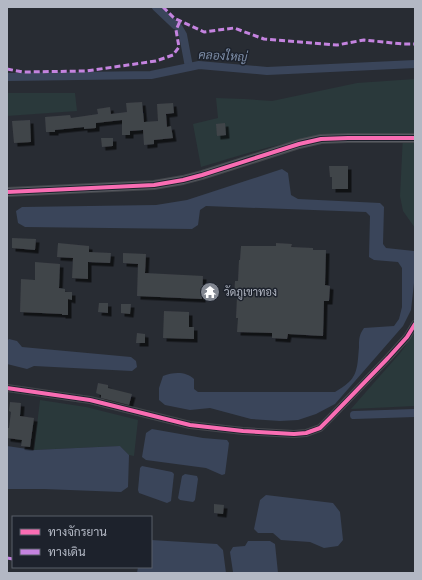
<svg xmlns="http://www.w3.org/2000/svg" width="422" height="580" font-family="Inter,Sarabun,sans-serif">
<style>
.green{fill:#2a393b}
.water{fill:#3a455a}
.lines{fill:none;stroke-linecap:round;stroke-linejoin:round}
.canal{stroke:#3a455a;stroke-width:8}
.building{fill:#404449;filter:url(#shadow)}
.minor-casing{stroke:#44474c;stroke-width:8}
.tertiary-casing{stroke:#44474c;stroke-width:10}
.minor{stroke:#585b62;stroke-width:6}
.tertiary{stroke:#585b62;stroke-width:8}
.quiet{stroke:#c483df;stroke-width:3;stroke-dasharray:6 3;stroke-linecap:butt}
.cycleway-casing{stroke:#1d222c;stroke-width:6}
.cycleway{stroke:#f96db3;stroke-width:4}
.labels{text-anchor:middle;stroke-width:3;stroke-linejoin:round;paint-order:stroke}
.poi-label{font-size:11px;fill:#b3b8c4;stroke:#1d222c;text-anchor:start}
.water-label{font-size:12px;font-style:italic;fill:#7e8ea8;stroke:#1d222c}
</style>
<defs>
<filter id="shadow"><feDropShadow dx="3.5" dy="3.5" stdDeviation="0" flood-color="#0009"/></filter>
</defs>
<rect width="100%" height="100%" fill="#282c33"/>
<g class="green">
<path d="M415,79V228L403,211L400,196L403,135C378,135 353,133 329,136C287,140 242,155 201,167L193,124L218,118L216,98L244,99L272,101L357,83Z"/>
<path d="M7,93H75L77,111L7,116Z"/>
<path d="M415,332V406L351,409L401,352Z"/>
<path d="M40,400L86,407L138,420L134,456L129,455L120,446L34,450Z"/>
</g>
<g class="water">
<path d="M282,169L288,173L291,195L298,199L380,203L384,207L383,244L386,248L414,251L415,253V274L411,310L403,326L335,404L316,414L298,420L280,421L251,419L210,408L190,410L165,405L159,400V388L163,376C173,372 186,371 194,379V389L198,392H335C358,379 357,371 359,347C359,339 359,335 364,328L394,326L399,319L402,307V268L398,262L374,260L369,257L370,216L366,212L206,206L200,210L198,225L192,229L25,227L18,223L16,211L22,207L156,205L187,200Z"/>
<path d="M9,339L17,341L22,347L131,357L136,361L137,367L132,371L34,366L27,369L7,364V341Z"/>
<path d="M152,429L203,438L227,440L229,443L225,474L222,475L206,468L146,460L142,457L146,433Z"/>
<path d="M7,446L34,450L120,446L129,455L128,487L121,492L44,489H7Z"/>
<path d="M142,466L172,472L174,474L171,501L167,503L139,493L138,490L140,468Z"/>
<path d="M185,474L197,476L198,479L195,500L193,502L180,500L178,498L182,476Z"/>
<path d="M266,495L333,503L340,512L343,540L338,546L324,548L310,542L281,540L273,533H258L254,529L260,500Z"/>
<path d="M151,540L217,544L223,550L226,573H137L138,567H151Z"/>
<path d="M248,541H270L275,544L278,573L233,572L230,552L233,547L245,546Z"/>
</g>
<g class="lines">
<g class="canal">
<path d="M156,7L175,25"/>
<path d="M179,28L183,35L189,67"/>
<path d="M7,77L151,75L199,65L267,71L415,64"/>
<path d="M354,415L415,413"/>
</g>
</g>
<g class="building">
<path d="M142,102L144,122L158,121L157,104L173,103L174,113L166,114L167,127L171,126L173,138L154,140V144L144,145L143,130L130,131V135H122V120L96,123V128L84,129V127L55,130V132H46L45,117L70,115L71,118L98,114L97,109L110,107L111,114L127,112L126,103Z"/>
<path d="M30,120L31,142L14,143L12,121Z"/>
<path d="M225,123L226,135L217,136L216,124Z"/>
<path d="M101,138H113V146L102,147Z"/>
<path d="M329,166H348V189H332V177H330Z"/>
<path d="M12,238L36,239L35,250L12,248Z"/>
<path d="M58,243L89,246V252L111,253L110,263L88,262V279L72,278L73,258L57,257Z"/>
<path d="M276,243L292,244L291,247L313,248V250H326L325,285L330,286L329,301H324L323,336L288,334L287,339L272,338V333L237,332L238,318H236L237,297H234L235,281H238L239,260H240L241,246H276Z"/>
<path d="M123,253L146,254L145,273L203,276L202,299L137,296L138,264L123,263Z"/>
<path d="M35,262L60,264L59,288L65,289V292H72V300L68,299V315H62V314L20,312L21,279L35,280Z"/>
<path d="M99,303H108V313L98,312Z"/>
<path d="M121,304H131L130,314L121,313Z"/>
<path d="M164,311L189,312V327H194V339L163,338Z"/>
<path d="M137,333L145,334V343H136Z"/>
<path d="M98,383L108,385V388L132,394L129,405L101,398V395L96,393Z"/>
<path d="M10,402L21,403L20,416L34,418L30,447L21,446L22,440L7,438V428H9L11,412L9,411Z"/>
<path d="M214,504L224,505L223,514L214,513Z"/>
</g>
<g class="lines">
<defs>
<path id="minor" d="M7,388L90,400L190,425L243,431L294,434L306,433L320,428L330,418L388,358L407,337L415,324"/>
<path id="tertiary" d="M7,192L154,185L183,180L202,175L299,144L321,139L348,138H415"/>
</defs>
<use href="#minor" class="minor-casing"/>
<use href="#tertiary" class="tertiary-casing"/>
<use href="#minor" class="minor"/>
<use href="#tertiary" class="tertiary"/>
<g class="quiet">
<path d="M163,7L174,18L204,32L234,28L264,39L337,45L364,40L403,44H415"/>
<path d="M7,69L23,72L86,71L156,61L173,55L179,47L176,30L180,21"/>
<path d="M7,558L13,559"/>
</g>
<defs>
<g id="cycleway">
<path d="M7,192L154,185L183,180L202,175L299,144L321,139L348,138H415"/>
<path d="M7,388L90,400L190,425L243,431L294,434L306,433L320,428L330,418L388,358L407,337L415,324"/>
</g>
</defs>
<use href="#cycleway" class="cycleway-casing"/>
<use href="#cycleway" class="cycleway"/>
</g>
<defs>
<symbol id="temple-disc" viewBox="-11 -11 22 22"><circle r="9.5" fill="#828791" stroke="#1d222c"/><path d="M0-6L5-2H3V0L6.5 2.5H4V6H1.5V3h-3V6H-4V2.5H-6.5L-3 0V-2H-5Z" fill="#fff"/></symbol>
</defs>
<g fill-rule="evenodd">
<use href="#temple-disc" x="199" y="281" width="22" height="22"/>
</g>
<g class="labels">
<g class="poi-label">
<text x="224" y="296">วัดภูเขาทอง</text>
</g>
<g class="water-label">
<text transform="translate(223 56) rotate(3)" y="4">คลองใหญ่</text>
</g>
</g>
<rect width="422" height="580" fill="none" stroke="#b3b8c4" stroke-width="16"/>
<rect x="12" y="516" width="140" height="52" fill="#1d222c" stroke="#595e69"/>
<rect x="20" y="529" width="20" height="6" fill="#f96db3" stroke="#595e69"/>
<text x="48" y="536" font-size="12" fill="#b3b8c4">ทางจักรยาน</text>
<rect x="20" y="549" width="20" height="6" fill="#c483df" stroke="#595e69"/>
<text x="48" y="556" font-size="12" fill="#b3b8c4">ทางเดิน</text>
</svg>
